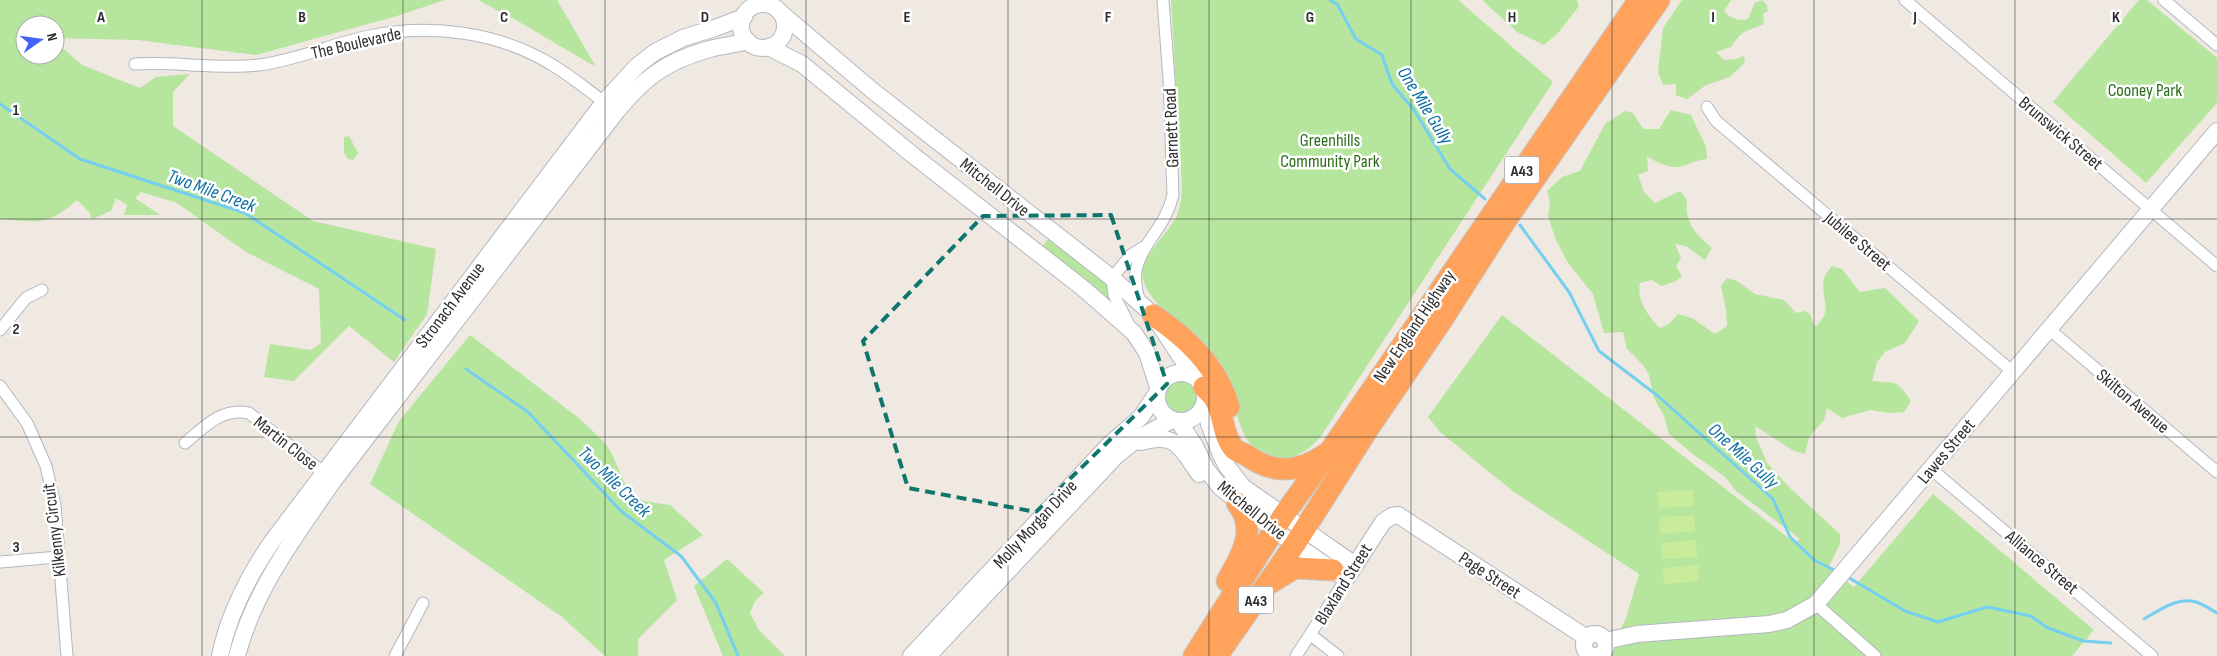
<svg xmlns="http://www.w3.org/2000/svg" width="2217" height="656" font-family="'Sofia Sans Condensed',sans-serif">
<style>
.green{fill:#b6e59e}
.pitch{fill:#c9ec9a}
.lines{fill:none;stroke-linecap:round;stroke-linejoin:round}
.stream{stroke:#75cff0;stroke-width:3}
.street-casing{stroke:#b4b7c1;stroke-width:13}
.secondary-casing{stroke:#b4b7c1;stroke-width:18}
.highway-casing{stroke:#c9c9c9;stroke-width:23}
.street{stroke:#fff;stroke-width:11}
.secondary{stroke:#fff;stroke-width:16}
.highway{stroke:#ffa35c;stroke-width:21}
.marked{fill:none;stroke:#0f766e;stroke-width:4;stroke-dasharray:10 6;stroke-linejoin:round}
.grid{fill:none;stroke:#2e2e2e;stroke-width:1;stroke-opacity:0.55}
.labels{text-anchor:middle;stroke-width:5;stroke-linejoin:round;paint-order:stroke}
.shield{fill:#fff;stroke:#6d6d6d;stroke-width:1}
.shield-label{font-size:16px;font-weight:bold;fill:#2e2e2e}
.street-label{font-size:18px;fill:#2e2e2e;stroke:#fff}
.park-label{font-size:18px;fill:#2c6e1b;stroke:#fff}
.water-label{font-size:19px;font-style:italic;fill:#0d6fa3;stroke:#fff}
.grid-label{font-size:16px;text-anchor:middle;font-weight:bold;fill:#2e2e2e;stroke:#fff;stroke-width:5;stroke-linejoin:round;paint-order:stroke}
</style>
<rect width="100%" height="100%" fill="#efe9e1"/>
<g class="green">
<path d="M0,0H445L397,16L256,55L137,40L55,38V25H25V55H55V41L82,65L140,88L156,77L190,74L173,92V126L313,221L436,249L427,314L394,362L349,326L294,381L264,377L270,344L311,350L321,343L319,289L246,252L177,203L141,192L135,198L160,215H124L127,205L116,198L111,211L92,219L89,212L77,200C47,227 37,222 0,219Z"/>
<path d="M478,0H557L596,67L514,19Z"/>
<path d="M1171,0H1458L1553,82L1321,436C1305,455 1283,467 1259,451C1238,438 1237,405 1227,384C1222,374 1214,364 1208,355C1191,330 1145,304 1142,274C1140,258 1170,231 1177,216C1180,208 1181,199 1182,190Z"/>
<path d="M1482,0H1577L1579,6L1558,33L1544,45L1517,32Z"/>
<path d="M1682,0H1731L1724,11C1731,18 1738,22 1748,19L1755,3L1762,0L1767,5L1768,11L1763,14L1764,24L1744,32L1739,36L1731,47L1716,52L1724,60L1736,59L1744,56L1745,62L1730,77L1706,85L1687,99L1676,95V84L1663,85L1658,72L1663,28Z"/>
<path d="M2139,0H2147L2217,58V103L2146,183L2053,102Z"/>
<path d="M1671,110L1691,115L1706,147L1707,159C1697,160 1692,163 1683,166C1671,170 1658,162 1647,157L1648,171L1638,175L1644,192L1655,203L1680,191L1687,200C1684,222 1696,235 1712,248L1705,260L1686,246L1675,244L1681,258L1676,266L1682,276L1676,281L1661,286L1652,280L1640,283C1636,299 1648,317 1660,328L1669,324L1678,314L1692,318L1715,334L1727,326L1726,310L1721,286L1727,278L1737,281L1755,294L1784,300L1796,313L1804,311L1810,314L1815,327C1835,310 1820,300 1824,279C1825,275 1829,270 1832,266L1842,269L1860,292L1885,288L1919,321L1905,343L1885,352L1877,362L1872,381C1896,384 1896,378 1911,401L1904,412L1889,413L1870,410L1842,418L1827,408L1824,420L1809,437L1805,454L1794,451L1755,426L1756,437L1767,463L1792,490L1840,534V544L1828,568L1854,587L1933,494L2094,630L2072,656H1608L1626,618L1639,574L1514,492L1440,432L1428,417L1502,315L1795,543L1800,539L1736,491L1724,476L1694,455L1669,434L1664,416L1654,398L1649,375L1644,366L1627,349L1623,332L1604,333L1593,294L1568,263L1555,238L1548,216L1550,201L1547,191L1562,177L1580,171L1605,124L1625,111L1633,113L1643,129H1659Z"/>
<path d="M349,136L358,153L353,160L348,159L344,153V137Z"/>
<path d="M1050,237L1107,283L1111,302L1040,249Z"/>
<path d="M470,335L580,419L604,442L611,452L626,486L633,494L644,501L670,505L703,535L664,560L677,600L638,639V656H605L562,617L370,484L399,421Z"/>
<circle cx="1181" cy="397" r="18"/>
<path d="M727,559L764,593L755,601L750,613L759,630L785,656H723L694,586Z"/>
</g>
<g class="pitch">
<path d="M1693,490L1694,506L1659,508L1657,492Z"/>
<path d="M1694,515L1695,531L1660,534L1659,517Z"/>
<path d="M1696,540L1697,557L1662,559L1661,543Z"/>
<path d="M1698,565L1699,581L1664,584L1662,568Z"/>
</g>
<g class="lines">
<g class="stream">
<path d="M1330,0L1337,4L1356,39L1382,55L1392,84L1414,110L1450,169L1485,199"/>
<path d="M0,104L80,159L245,213L405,320"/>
<path d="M1520,225L1569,292L1599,351L1658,396L1773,499L1790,537L1814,560L1836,571"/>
<path d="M466,369L528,412L622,512L681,556L716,603L738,656"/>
<path d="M1846,576L1905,611L1938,622L1987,607L2031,616L2046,627L2083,641L2111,643"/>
<path d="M2144,619C2158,611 2179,596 2196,602C2203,604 2210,609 2217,613"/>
</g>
<defs>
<g id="street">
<path d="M1905,0L2217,266"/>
<path d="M2164,0L2217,45"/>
<path d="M135,64C176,61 217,70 259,65C297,60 332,44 369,36C431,23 500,32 554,66C574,78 591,93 610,106"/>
<path d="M1707,107L1716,121L2013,372"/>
<path d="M1140,302C1122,252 1163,239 1173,195L1169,79L1163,0"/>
<path d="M1128,323L1114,295L1112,278L1131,255L1144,247"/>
<path d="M2049,329L2217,472"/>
<path d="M0,330L26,298L42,290"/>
<path d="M0,386L27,423L46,466L55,505L67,656"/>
<path d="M185,443C204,427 222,407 249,413L328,476"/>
<path d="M1931,469L2152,656"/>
<path d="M0,562L58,557"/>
<path d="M1816,604L1875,656"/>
<path d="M1311,635L1338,656"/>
<path d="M395,656L423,603"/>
<path d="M1296,656L1346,579"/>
</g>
<g id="secondary">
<circle cx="763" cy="26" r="22"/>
<path d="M781,13L873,91L1112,278L1153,315L1192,374"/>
<path d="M768,47L802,64L914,156L1084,289L1134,333L1147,353L1158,387"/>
<circle cx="1181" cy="397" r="24"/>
<path d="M1205,402L1209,424L1221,455L1226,465L1243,487L1355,565"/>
<path d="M1179,422L1195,446L1206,469L1221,488L1274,530L1346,579L1383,522L1392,516L1398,515L1587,638"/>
<path d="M1141,442C1177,432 1180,447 1199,474"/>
<circle cx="1595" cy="645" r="11"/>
<path d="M1605,641L1637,634L1769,624L1787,620L1816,604L2217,131"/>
<path d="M220,656C228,616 248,577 271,543L604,102L637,66L655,52L683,38L715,28L744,17"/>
<path d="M237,656C254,590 296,535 334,480L617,111C645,78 663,63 706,50C719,46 734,45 748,41"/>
<path d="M911,656L1110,444L1141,417L1157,393"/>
<path d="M928,656L1116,456L1137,439L1172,420"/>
</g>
<g id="highway">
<path d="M1153,315C1187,338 1217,366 1229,407"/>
<path d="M1204,387C1207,391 1212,394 1214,398C1224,413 1222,435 1234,449C1237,452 1244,453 1248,456C1274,475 1300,472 1326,454"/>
<path d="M1227,581C1242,555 1258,529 1237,503"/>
<path d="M1272,582L1295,568L1333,570"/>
<path d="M1194,656L1283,516L1330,451L1639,0"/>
<path d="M1217,656L1295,544L1368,429L1442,320L1506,220L1659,0"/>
</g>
</defs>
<use href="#street" class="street-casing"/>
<use href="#secondary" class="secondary-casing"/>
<use href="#highway" class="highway-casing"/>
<use href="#street" class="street"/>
<use href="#secondary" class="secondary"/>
<use href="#highway" class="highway"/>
</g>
<path class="marked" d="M1111,215L1167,384L1036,512L908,488L863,341L983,216Z"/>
<path class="grid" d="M202,0V656M403,0V656M605,0V656M806,0V656M1008,0V656M1209,0V656M1411,0V656M1612,0V656M1814,0V656M2015,0V656M0,219H2217M0,437H2217"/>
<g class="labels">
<g class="shield">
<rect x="1504.5" y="156.5" width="35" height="27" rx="4"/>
<rect x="1238.5" y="586.5" width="35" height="27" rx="4"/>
</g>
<g class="shield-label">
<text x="1522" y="176">A43</text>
<text x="1256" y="606">A43</text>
</g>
<g class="street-label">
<text transform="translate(356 43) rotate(-13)" y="6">The Boulevarde</text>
<text transform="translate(1171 128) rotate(-92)" y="6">Garnett Road</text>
<text transform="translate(2061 133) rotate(40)" y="6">Brunswick Street</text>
<text transform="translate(995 187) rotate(38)" y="6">Mitchell Drive</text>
<text transform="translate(1858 241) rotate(40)" y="6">Jubilee Street</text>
<text transform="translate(450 305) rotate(-53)" y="6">Stronach Avenue</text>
<text transform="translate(1414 326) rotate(-56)" y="6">New England Highway</text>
<text transform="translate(2133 401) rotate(40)" y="6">Skilton Avenue</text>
<text transform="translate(286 443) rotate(38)" y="6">Martin Close</text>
<text transform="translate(1946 451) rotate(-50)" y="6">Lawes Street</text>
<text transform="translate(1252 510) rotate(39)" y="6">Mitchell Drive</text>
<text transform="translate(1035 524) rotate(-47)" y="6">Molly Morgan Drive</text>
<text transform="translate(54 530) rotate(-97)" y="6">Kilkenny Circuit</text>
<text transform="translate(2042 562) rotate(40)" y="6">Alliance Street</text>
<text transform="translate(1490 575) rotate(33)" y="6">Page Street</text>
<text transform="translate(1343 584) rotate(-58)" y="6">Blaxland Street</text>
</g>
<g class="park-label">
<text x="2145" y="96">Cooney Park</text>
<text x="1330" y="146">Greenhills<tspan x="1330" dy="21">Community Park</tspan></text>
</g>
<g class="water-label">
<text transform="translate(1426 105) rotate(58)" y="7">One Mile Gully</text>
<text transform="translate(212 190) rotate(20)" y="7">Two Mile Creek</text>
<text transform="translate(1744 455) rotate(42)" y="7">One Mile Gully</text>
<text transform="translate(615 481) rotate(44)" y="7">Two Mile Creek</text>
</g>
</g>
<g class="grid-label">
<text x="101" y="22">A</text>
<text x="302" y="22">B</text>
<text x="504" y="22">C</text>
<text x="705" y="22">D</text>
<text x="907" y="22">E</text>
<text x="1108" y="22">F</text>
<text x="1310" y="22">G</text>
<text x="1512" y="22">H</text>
<text x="1713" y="22">I</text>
<text x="1915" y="22">J</text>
<text x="2116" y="22">K</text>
<text x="16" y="115">1</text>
<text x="16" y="334">2</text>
<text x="16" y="552">3</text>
</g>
<g transform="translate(40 40) rotate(76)"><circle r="24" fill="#ffffff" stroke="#ababab"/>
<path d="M0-4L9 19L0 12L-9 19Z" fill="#4264fb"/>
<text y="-8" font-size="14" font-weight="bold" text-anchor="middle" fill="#2e2e2e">N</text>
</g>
</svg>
